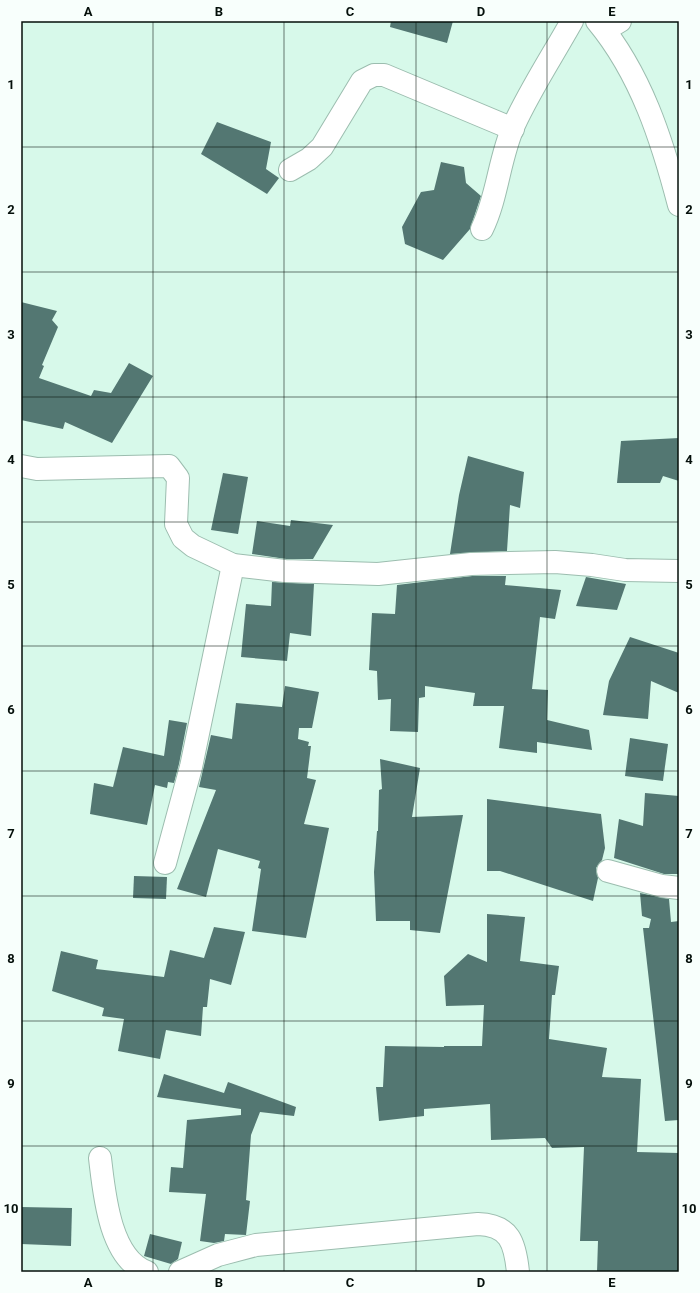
<svg xmlns="http://www.w3.org/2000/svg" width="700" height="1293" font-family="Roboto,sans-serif">
<style>
.building{fill:#537772}
.lines{fill:none;stroke-linecap:round;stroke-linejoin:round}
.street-casing{stroke:#9cbdaf;stroke-width:24}
.secondary-casing{stroke:#9cbdaf;stroke-width:24}
.street{stroke:#fff;stroke-width:22}
.secondary{stroke:#fff;stroke-width:22}
.grid{fill:none;stroke:#040f0a;stroke-width:1;stroke-opacity:0.55}
.neatline{fill:none;stroke:#040f0a;stroke-width:1.5}
.grid-label{font-size:13px;text-anchor:middle;font-weight:bold;fill:#040f0a}
</style>
<rect width="100%" height="100%" fill="#d7f9ea"/>
<g class="building">
<path d="M391,21H453L447,43L390,27Z"/>
<path d="M217,122L271,142L266,169L279,178L267,194L201,154Z"/>
<path d="M441,162L464,167L466,183L481,196L470,229L443,260L405,244L402,227L421,192L434,190Z"/>
<path d="M21,302L57,311L52,320L58,327L42,365L44,366L39,378L91,396L94,390L111,393L129,363L153,376L112,443L65,422L63,429L21,420Z"/>
<path d="M679,438V481L663,476L660,483H617L621,441Z"/>
<path d="M468,456L524,472L520,508L510,505L507,551L450,554L459,495Z"/>
<path d="M223,473L248,477L238,534L211,530Z"/>
<path d="M291,520L333,525L313,559H286L252,554L257,521L290,526Z"/>
<path d="M472,576H506L505,585L561,590L555,619L540,617L532,689L548,690L547,720L589,730L592,750L537,742V753L499,748L504,706H473L475,693L425,686V697L419,698L418,732L390,731L391,699L378,700L377,671L369,670L372,613L395,614L397,585Z"/>
<path d="M586,577L626,584L617,610L576,606Z"/>
<path d="M272,582L314,584L311,636L290,633L287,661L241,657L246,604L271,606Z"/>
<path d="M630,637L679,653V693L651,681L648,719L603,715L609,681Z"/>
<path d="M285,686L319,692L312,728H299L298,739L309,742L308,746H311L307,778L316,780L304,824L329,828L306,938L252,931L261,869L258,868L260,861L218,849L206,897L177,889L216,790L199,787L211,735L232,739L236,703L282,707Z"/>
<path d="M169,720L187,723L179,764L174,783L168,782L167,788L155,785L147,825L90,814L94,783L113,787L123,747L164,756Z"/>
<path d="M630,738L668,744L663,781L625,776Z"/>
<path d="M380,759L420,768L412,817L463,815L440,933L410,930V921H376L374,872L377,831H378L379,790L382,789Z"/>
<path d="M645,793L679,796V874H664L614,858L619,819L643,826Z"/>
<path d="M487,799L601,814L605,848L602,860L596,868L598,878L593,901L500,871H487Z"/>
<path d="M134,876L167,877L166,899L133,898Z"/>
<path d="M640,893L669,899L671,922L679,921V1120L665,1121L643,928H649L651,919L642,916Z"/>
<path d="M487,914L525,917L520,961L559,966L555,995H552L549,1039L607,1048L602,1077L641,1079L637,1152L679,1153V1272H597L598,1241H580L584,1147L552,1148L545,1138L491,1140L490,1104L424,1109V1116L379,1121L376,1087H383L385,1046L444,1047V1046H482L484,1005L446,1006L444,976L468,954L487,962Z"/>
<path d="M214,927L245,932L231,985L210,979L207,1007H203L201,1036L166,1030L160,1059L118,1051L124,1019L102,1016L104,1008L52,991L61,951L98,960L96,969L164,977L170,950L204,958Z"/>
<path d="M164,1074L224,1093L228,1082L296,1107L294,1116L260,1112L251,1135L246,1200L250,1201L246,1235L225,1234L224,1241L214,1243L200,1241L206,1194L169,1192L171,1167L183,1168L187,1120L241,1115V1109L157,1097Z"/>
<path d="M21,1207L72,1208L71,1246L21,1244Z"/>
<path d="M150,1234L182,1242L178,1259L171,1264L144,1256Z"/>
</g>
<g class="lines">
<defs>
<g id="street">
<path d="M605,30L620,21"/>
<path d="M290,170L309,159L322,147L362,81L374,75H384L513,129"/>
<path d="M482,229C498,196 499,158 514,125C530,90 553,55 572,21"/>
<path d="M21,466L37,469L169,466L178,478L176,524L183,538L193,546L233,565L285,571L378,574L471,564L555,562L592,565L625,570L679,571"/>
<path d="M165,863L191,767L233,565"/>
<path d="M608,871L662,886L679,888"/>
<path d="M100,1158C104,1191 109,1258 147,1272"/>
<path d="M180,1272L218,1255L256,1245L478,1224C510,1225 515,1243 518,1272"/>
</g>
<path id="secondary" d="M597,21C641,74 662,140 679,205"/>
</defs>
<use href="#street" class="street-casing"/>
<use href="#secondary" class="secondary-casing"/>
<use href="#street" class="street"/>
<use href="#secondary" class="secondary"/>
</g>
<path class="grid" d="M153,21V1272M284,21V1272M416,21V1272M547,21V1272M21,147H679M21,272H679M21,397H679M21,522H679M21,646H679M21,771H679M21,896H679M21,1021H679M21,1146H679"/>
<rect width="700" height="1293" fill="none" stroke="#f8fffc" stroke-width="44"/>
<rect x="22" y="22" width="656" height="1249" class="neatline"/>
<g class="grid-label">
<text x="88" y="16">A</text>
<text x="219" y="16">B</text>
<text x="350" y="16">C</text>
<text x="481" y="16">D</text>
<text x="612" y="16">E</text>
<text x="11" y="89">1</text>
<text x="689" y="89">1</text>
<text x="11" y="214">2</text>
<text x="689" y="214">2</text>
<text x="11" y="339">3</text>
<text x="689" y="339">3</text>
<text x="11" y="464">4</text>
<text x="689" y="464">4</text>
<text x="11" y="589">5</text>
<text x="689" y="589">5</text>
<text x="11" y="714">6</text>
<text x="689" y="714">6</text>
<text x="11" y="838">7</text>
<text x="689" y="838">7</text>
<text x="11" y="963">8</text>
<text x="689" y="963">8</text>
<text x="11" y="1088">9</text>
<text x="689" y="1088">9</text>
<text x="11" y="1213">10</text>
<text x="689" y="1213">10</text>
<text x="88" y="1287">A</text>
<text x="219" y="1287">B</text>
<text x="350" y="1287">C</text>
<text x="481" y="1287">D</text>
<text x="612" y="1287">E</text>
</g>
</svg>
